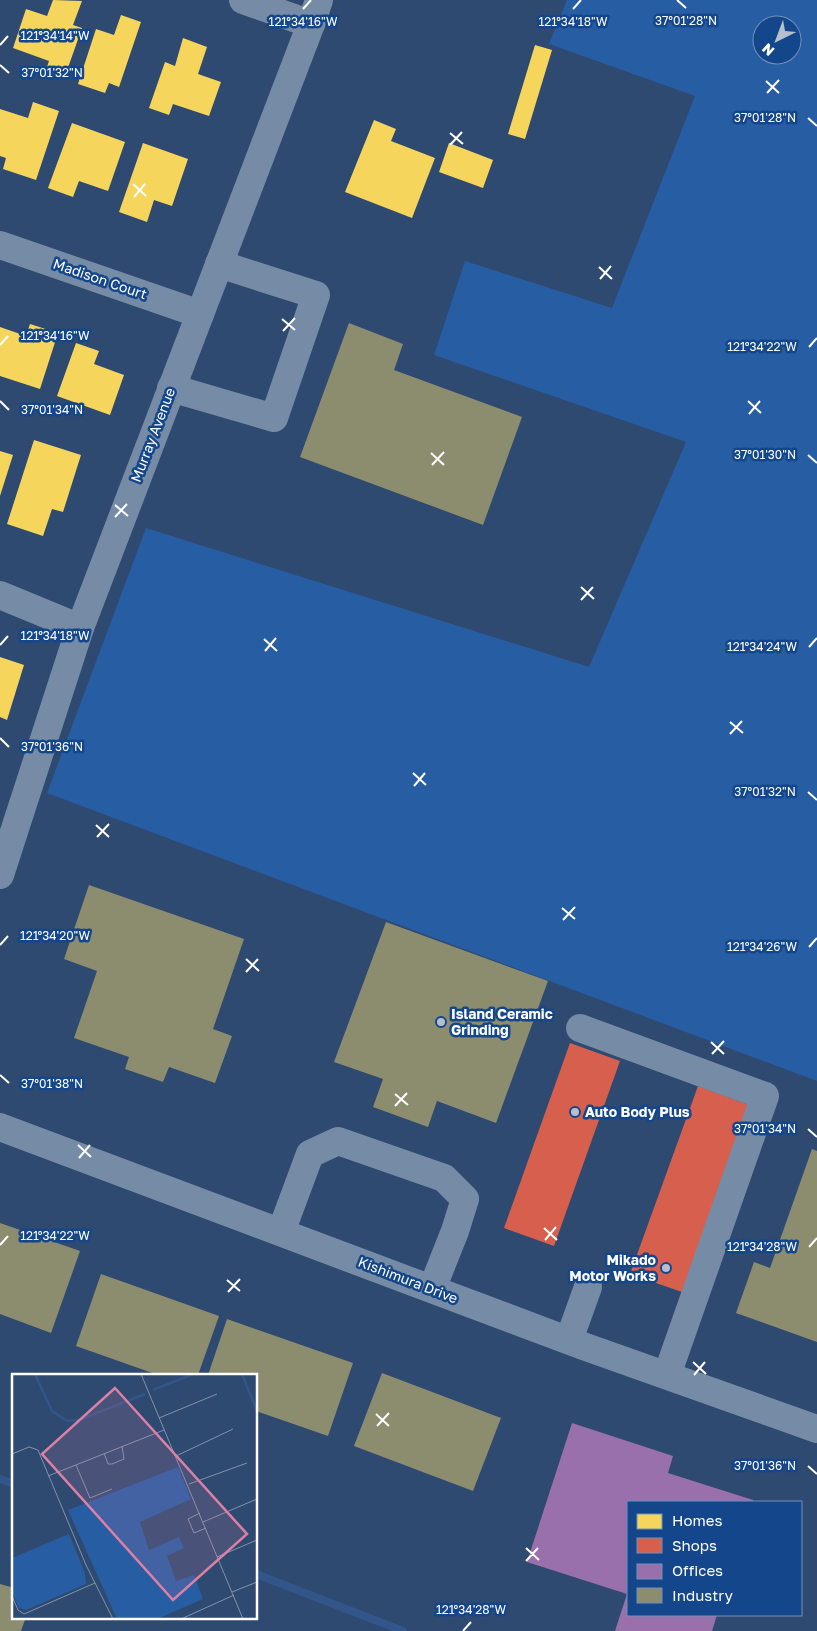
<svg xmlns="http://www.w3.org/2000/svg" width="817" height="1631" font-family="'Golos Text',sans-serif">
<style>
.green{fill:#275da3;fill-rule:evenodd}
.homes{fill:#f6d55c}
.shops{fill:#d6604d}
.offices{fill:#9970ab}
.industry{fill:#8c8c6e}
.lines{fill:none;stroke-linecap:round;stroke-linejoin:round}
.stream{stroke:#325689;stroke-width:8}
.minor{stroke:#768ba5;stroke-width:28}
.ticks{fill:none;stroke:#fff;stroke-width:2}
.poi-dot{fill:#b6c0cd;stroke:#14468c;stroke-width:2}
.labels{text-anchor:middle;stroke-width:5;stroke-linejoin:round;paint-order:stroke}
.street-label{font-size:14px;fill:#fff;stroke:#14468c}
.poi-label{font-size:14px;font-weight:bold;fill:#fff;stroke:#14468c;text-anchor:start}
.inset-river{fill:none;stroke:#325689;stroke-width:2.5}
.inset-road{fill:none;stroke:#8292aa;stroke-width:1}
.view{fill:#dd80a5;fill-opacity:0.15;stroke:#dd80a5;stroke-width:2.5}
.inset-edge{fill:none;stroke:#fff;stroke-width:2.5}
.ticks-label{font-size:12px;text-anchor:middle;fill:#fff;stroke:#14468c;stroke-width:5;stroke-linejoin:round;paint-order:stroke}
</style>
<rect width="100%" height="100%" fill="#2f4a71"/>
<path class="green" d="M567,0H817V1081L47,793L146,528L589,667L686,442L434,355L465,261L612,308L695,96L549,44ZM762,25H792V55H762Z"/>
<g class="homes">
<path d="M53,0L82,1L73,25L82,28L64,79L45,73L49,61L13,48L26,9L47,16Z"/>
<path d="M121,15L141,22L119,87L109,83L105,93L78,84L96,29L114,35Z"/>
<path d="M183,38L207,47L198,74L221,82L209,116L173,104L169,115L149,108L165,62L175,66Z"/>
<path d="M535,45L552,50L525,139L508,134Z"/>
<path d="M33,102L59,111L36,180L3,169L6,158L0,156V109L28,118Z"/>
<path d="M374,120L396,129L391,141L435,158L412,218L345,192Z"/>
<path d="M72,123L125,142L108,191L79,181L73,197L48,188Z"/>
<path d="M143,143L188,159L172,206L154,200L147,222L119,212Z"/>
<path d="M449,143L493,160L483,188L439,172Z"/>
<path d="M30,324L58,333L40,389L0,376V327L26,336Z"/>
<path d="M76,343L99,351L94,364L124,375L110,415L57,396Z"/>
<path d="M34,440L81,455L63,512L52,509L43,536L7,524Z"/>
<path d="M0,451L13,455L0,496Z"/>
<path d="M0,657L24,665L7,720L0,717Z"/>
</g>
<g class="shops">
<path d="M570,1043L620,1061L554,1246L504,1228Z"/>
<path d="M698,1086L749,1105L682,1292L630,1274Z"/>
</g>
<path class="offices" d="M572,1423L673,1456L668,1473L753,1500V1502H628V1615H717L712,1631H615L627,1594L527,1562Z"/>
<g class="industry">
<path d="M349,323L403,344L394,370L522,417L483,525L300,457Z"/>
<path d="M89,885L244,939L213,1029L232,1036L215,1083L169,1067L163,1082L125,1069L129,1057L74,1038L97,971L64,959Z"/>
<path d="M386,922L548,981L496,1123L437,1101L428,1127L373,1107L383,1079L334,1062Z"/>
<path d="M812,1149L817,1151V1342L736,1313L754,1262L770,1268Z"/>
<path d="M0,1223L80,1251L51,1333L0,1314Z"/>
<path d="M101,1274L219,1316L198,1375H158L76,1346Z"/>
<path d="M227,1319L353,1363L328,1436L256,1411V1375H208Z"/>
<path d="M382,1373L501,1418L473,1491L354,1446Z"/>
<path d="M0,1584L14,1588V1617H26L21,1631H0Z"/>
</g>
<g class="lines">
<g class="stream">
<path d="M0,1479L14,1484"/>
<path d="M256,1574L403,1631"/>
</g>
<g class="minor">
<path d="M243,0L311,24"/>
<path d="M0,245L200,314"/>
<path d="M171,388L274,418L316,295L219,264"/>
<path d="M0,595L80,628"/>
<path d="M0,875L80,628L311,24L319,0"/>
<path d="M580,1028L765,1096L667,1375"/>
<path d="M0,1127L583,1346L817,1429"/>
<path d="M281,1232L310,1154L338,1141L444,1178L465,1199L455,1231L432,1289"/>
<path d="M569,1340L588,1287"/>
</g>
</g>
<path class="ticks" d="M677,0L686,8M303,9L311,0M573,9L581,0M0,45L8,36M0,65L9,73M766,81L779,93M767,93L779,80M808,118L817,126M450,133L463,144M450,145L462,132M133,184L146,196M134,197L145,184M599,267L612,279M600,279L611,266M282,319L295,330M283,331L295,318M0,345L8,336M809,347L817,338M0,401L9,410M748,401L761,413M749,414L760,401M431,453L444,465M808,455L817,463M432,465L444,452M115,505L128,516M115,517L127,504M581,587L594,599M581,600L593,587M264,639L277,651M0,645L8,636M809,647L817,638M265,651L276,638M730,722L743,733M730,734L742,721M0,738L9,747M413,773L426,785M414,786L425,773M808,792L817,800M96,825L109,837M97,837L109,824M562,908L575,919M563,920L575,907M0,945L8,936M809,947L817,938M246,959L259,971M246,972L258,959M711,1042L724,1054M712,1054L724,1041M0,1075L9,1083M395,1094L408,1105M395,1106L407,1093M808,1129L817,1137M78,1145L91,1157M79,1158L90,1145M544,1228L557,1240M545,1240L556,1227M0,1245L8,1236M809,1247L817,1238M227,1280L240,1291M228,1292L240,1279M693,1362L706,1374M694,1375L705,1362M376,1414L389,1426M377,1426L389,1413M808,1466L817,1474M526,1548L539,1560M526,1561L538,1548M463,1631L471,1622"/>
<g class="poi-dot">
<circle cx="441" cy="1022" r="5"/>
<circle cx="575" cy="1112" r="5"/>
<circle cx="666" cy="1268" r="5"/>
</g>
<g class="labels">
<g class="street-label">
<text transform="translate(100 279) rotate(19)" y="5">Madison Court</text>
<text transform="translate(153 435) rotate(-69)" y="5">Murray Avenue</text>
<text transform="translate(408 1280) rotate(21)" y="5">Kishimura Drive</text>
</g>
<g class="poi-label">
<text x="451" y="1019">Island Ceramic<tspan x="451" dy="16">Grinding</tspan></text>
<text x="585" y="1117">Auto Body Plus</text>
<text x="656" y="1265" text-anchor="end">Mikado<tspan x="656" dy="16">Motor Works</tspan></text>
</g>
</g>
<g transform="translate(12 1374)">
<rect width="245" height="245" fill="#2f4a71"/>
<path d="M166,93L179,125L128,148L137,176L167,163L172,174L155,182L164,207L182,201L191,225L145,245H105L56,136ZM57,160L73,199L74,210L14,236L7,234L0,218V184Z" fill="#275da3"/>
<path class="inset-river" d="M23,0L40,37L55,47L67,46L133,20M230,0L245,37M141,16L181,0"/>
<path class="inset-road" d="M129,0L231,245M147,44L205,20M92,79L96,90H100L112,85L110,72M0,80L17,73L26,76L74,191L101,245M164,82L221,55M64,91L78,124L100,115M36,102L152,56M177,110L235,89M188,139L176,145L182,159L194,154M191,148L245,125M205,183L245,166M220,218L245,208M0,222L6,236L12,240L83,209M169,245L222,221"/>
<path class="view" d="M103,14L235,160L161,226L30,80Z"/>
<rect width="245" height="245" class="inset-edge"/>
</g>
<g class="ticks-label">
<text x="686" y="25">37°01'28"N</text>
<text x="303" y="26">121°34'16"W</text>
<text x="573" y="26">121°34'18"W</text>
<text x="55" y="40">121°34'14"W</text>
<text x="52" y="77">37°01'32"N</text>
<text x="765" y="122">37°01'28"N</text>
<text x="55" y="340">121°34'16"W</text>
<text x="762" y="351">121°34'22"W</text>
<text x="52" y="414">37°01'34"N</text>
<text x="765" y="459">37°01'30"N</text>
<text x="55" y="640">121°34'18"W</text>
<text x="762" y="651">121°34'24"W</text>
<text x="52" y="751">37°01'36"N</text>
<text x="765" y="796">37°01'32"N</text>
<text x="55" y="940">121°34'20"W</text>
<text x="762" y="951">121°34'26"W</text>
<text x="52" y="1088">37°01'38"N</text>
<text x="765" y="1133">37°01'34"N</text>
<text x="55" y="1240">121°34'22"W</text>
<text x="762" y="1251">121°34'28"W</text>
<text x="765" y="1470">37°01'36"N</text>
<text x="471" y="1614">121°34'28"W</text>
</g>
<rect x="627" y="1501" width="175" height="115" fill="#14468c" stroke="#7290ba"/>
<rect x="637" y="1514" width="25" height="15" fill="#f6d55c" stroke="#7290ba"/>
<text x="672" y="1526" font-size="15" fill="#ffffff">Homes</text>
<rect x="637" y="1538" width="25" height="15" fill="#d6604d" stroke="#7290ba"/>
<text x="672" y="1551" font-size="15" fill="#ffffff">Shops</text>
<rect x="637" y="1564" width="25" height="15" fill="#9970ab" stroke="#7290ba"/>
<text x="672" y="1576" font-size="15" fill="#ffffff">Offices</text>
<rect x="637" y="1588" width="25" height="15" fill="#8c8c6e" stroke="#7290ba"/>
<text x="672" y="1601" font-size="15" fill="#ffffff">Industry</text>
<g transform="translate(777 40) rotate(222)"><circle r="24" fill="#14468c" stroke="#7290ba"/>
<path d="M0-4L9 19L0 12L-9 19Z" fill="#b6c0cd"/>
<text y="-8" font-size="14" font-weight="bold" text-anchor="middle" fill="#ffffff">N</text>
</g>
</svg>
